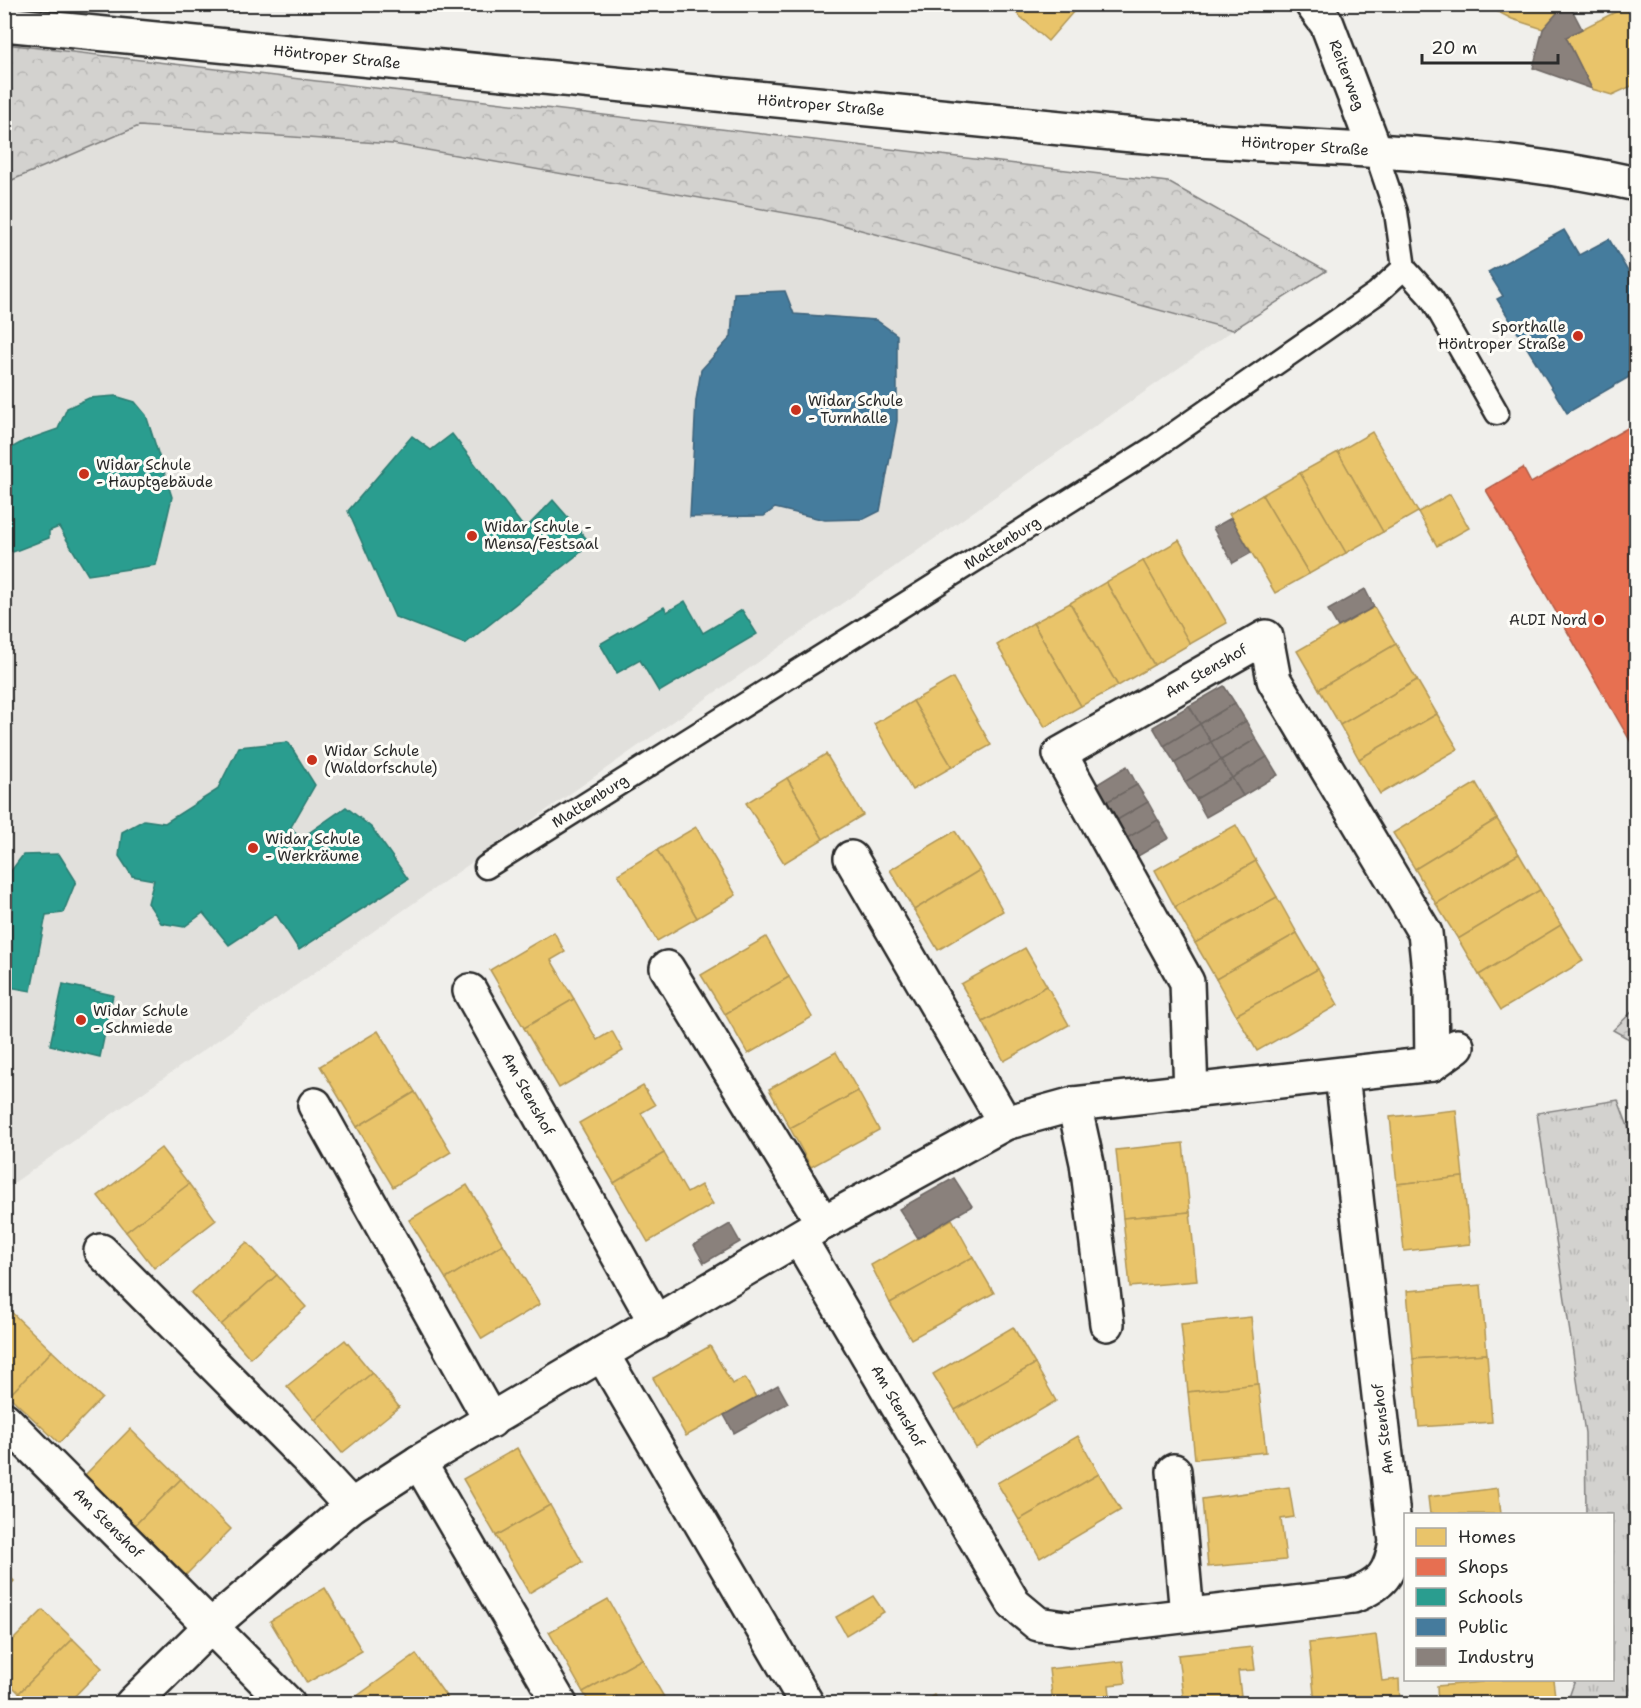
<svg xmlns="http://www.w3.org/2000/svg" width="1641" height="1708" font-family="'Shantell Sans',sans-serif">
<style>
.built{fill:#e1e0dc}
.grass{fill:url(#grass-tufts);stroke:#7f7e7d;stroke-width:1.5}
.forest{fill:url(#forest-crowns);stroke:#7f7e7d;stroke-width:1.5}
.homes{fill:#e9c46a;stroke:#b09657;stroke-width:1.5}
.shops{fill:#e76f51;stroke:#af5b46;stroke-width:1.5}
.schools{fill:#2a9d8f;stroke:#2a7b71;stroke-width:1.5}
.public{fill:#457b9d;stroke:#3d637b;stroke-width:1.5}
.industry{fill:#8a817c;stroke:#6e6764;stroke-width:1.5}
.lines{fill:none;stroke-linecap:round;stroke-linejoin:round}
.service-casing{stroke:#2b2b2b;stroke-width:27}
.minor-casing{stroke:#2b2b2b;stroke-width:38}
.tertiary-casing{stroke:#2b2b2b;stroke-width:38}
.service{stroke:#fdfcf7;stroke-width:22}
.minor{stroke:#fdfcf7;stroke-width:33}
.tertiary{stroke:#fdfcf7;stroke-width:33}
.poi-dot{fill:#c8321e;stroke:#fdfcf7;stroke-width:2}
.labels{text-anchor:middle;stroke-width:6;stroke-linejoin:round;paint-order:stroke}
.street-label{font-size:15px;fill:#2b2b2b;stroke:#fdfcf7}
.poi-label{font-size:15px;fill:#2b2b2b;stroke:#fdfcf7;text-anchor:start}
</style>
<defs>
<pattern id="grass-tufts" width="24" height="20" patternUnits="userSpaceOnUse" patternTransform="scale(1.5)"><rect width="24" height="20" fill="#d3d2cf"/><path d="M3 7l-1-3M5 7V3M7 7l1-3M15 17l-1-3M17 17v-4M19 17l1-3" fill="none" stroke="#b5b4b2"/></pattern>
<pattern id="forest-crowns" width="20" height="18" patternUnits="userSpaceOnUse" patternTransform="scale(1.5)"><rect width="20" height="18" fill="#d3d2cf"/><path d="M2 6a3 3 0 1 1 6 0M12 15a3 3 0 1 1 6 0" fill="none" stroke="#b5b4b2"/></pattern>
</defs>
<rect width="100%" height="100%" fill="#f0efeb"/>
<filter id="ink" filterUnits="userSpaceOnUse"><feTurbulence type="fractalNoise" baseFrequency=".0167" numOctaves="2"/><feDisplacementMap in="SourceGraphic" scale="12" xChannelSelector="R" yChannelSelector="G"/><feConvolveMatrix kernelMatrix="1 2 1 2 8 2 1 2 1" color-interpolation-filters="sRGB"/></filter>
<g filter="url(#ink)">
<path class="built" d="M139,126L393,144L820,219L1233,330L5,1189V183Z"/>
<path class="grass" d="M1618,1100L1636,1148V1703H1567L1575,1680H1612V1514H1586L1585,1433L1537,1113Z"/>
<g class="forest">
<path d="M5,44L1168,182L1326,271L1233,330L820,219L393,144L139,126L5,183Z"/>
<path d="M1636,1008V1043L1613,1030Z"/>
</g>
<g class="homes">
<path d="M1006,4H1080L1048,41Z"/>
<path d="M1483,4H1565L1543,29L1512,19Z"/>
<path d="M1631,4L1636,18V84L1612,95L1592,89L1566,37Z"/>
<path d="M1372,432L1418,512L1383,532L1338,452Z"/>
<path d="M1338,452L1383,532L1346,553L1300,473Z"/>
<path d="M1300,473L1346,553L1309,574L1262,495Z"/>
<path d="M1450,494L1469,528L1437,546L1418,512Z"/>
<path d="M1262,495L1309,574L1275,593L1229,514Z"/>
<path d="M1179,540L1227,623L1190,644L1143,561Z"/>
<path d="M1143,561L1190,644L1154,665L1106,582Z"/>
<path d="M1106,582L1154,665L1118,686L1070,603Z"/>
<path d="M1070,603L1118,686L1081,706L1033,623Z"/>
<path d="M1374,607L1396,644L1319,689L1297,651Z"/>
<path d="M1033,623L1081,706L1045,727L997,645Z"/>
<path d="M1396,644L1417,680L1340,725L1319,689Z"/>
<path d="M953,678L991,745L952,767L913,701Z"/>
<path d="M1417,680L1437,714L1359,759L1340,725Z"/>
<path d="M913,701L952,767L912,790L874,724Z"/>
<path d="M1437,714L1458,749L1380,794L1359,759Z"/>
<path d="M826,754L863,815L823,839L787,778Z"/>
<path d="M787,778L823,839L784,863L746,803Z"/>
<path d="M1476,783L1497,819L1415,869L1393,833Z"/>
<path d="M1497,819L1519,854L1436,904L1415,869Z"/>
<path d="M1236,825L1256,861L1175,907L1155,870Z"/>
<path d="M696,827L736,895L697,918L657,850Z"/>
<path d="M955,831L980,870L914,910L890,870Z"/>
<path d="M657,850L697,918L657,941L618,874Z"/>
<path d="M1519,854L1540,890L1458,939L1436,904Z"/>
<path d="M1256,861L1277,897L1195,943L1175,907Z"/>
<path d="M980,870L1003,911L938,950L914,910Z"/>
<path d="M1540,890L1561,925L1479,975L1458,939Z"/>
<path d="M1277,897L1297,933L1216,979L1195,943Z"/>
<path d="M1561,925L1583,961L1501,1010L1479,975Z"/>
<path d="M554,932L565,952L551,960L574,999L524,1028L490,970Z"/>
<path d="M1297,933L1318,969L1236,1015L1216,979Z"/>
<path d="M766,937L789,977L725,1014L701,975Z"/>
<path d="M1025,948L1047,986L983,1022L961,984Z"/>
<path d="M1318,969L1338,1005L1257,1051L1236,1015Z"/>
<path d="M789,977L812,1017L748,1054L725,1014Z"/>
<path d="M1047,986L1069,1025L1004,1061L983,1022Z"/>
<path d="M574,999L597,1040L612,1031L623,1051L559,1088L524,1028Z"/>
<path d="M378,1031L415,1092L357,1127L320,1066Z"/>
<path d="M836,1052L858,1091L790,1128L769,1089Z"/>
<path d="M643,1086L655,1105L641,1113L664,1153L614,1183L579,1123Z"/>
<path d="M858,1091L879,1130L811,1167L790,1128Z"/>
<path d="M415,1092L451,1152L393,1187L357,1127Z"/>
<path d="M1456,1110L1463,1177L1397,1184L1390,1117Z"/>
<path d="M1183,1143L1190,1212L1123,1218L1116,1150Z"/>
<path d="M161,1148L189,1184L126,1232L98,1196Z"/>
<path d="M664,1153L687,1193L701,1185L713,1204L648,1242L614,1183Z"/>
<path d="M1463,1177L1470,1244L1404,1251L1397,1184Z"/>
<path d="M189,1184L216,1220L154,1268L126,1232Z"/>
<path d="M467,1185L503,1244L446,1279L409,1220Z"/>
<path d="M1190,1212L1197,1281L1130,1287L1123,1218Z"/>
<path d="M952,1219L973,1257L890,1303L871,1265Z"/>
<path d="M247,1242L277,1275L221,1325L191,1293Z"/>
<path d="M503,1244L540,1304L482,1339L446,1279Z"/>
<path d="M973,1257L994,1293L911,1339L890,1303Z"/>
<path d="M277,1275L306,1307L250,1358L221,1325Z"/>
<path d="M1481,1285L1487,1354L1413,1359L1407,1291Z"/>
<path d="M4,1305L52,1351L9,1396L4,1391Z"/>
<path d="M1251,1317L1258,1384L1188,1392L1181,1324Z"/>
<path d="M1013,1327L1035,1364L955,1410L933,1374Z"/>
<path d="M345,1340L372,1373L315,1420L287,1386Z"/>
<path d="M710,1346L732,1384L745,1378L756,1397L686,1436L653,1378Z"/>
<path d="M52,1351L102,1398L59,1443L9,1396Z"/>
<path d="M1487,1354L1492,1422L1419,1427L1413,1359Z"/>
<path d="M1035,1364L1056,1401L976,1448L955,1410Z"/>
<path d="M372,1373L399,1407L342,1453L315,1420Z"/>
<path d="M1258,1384L1266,1452L1195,1459L1188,1392Z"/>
<path d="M130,1429L181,1479L135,1525L85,1475Z"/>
<path d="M1078,1436L1099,1474L1019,1520L997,1483Z"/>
<path d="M517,1448L550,1505L496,1536L463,1479Z"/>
<path d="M1099,1474L1121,1510L1040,1558L1019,1520Z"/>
<path d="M181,1479L231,1529L186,1575L135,1525Z"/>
<path d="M1289,1487L1294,1517L1281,1519L1286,1560L1208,1567L1202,1499Z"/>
<path d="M1498,1488L1501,1514H1430L1428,1497Z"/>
<path d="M550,1505L582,1562L529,1593L496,1536Z"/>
<path d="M4,1571L14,1581L4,1591Z"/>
<path d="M325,1588L362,1651L307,1683L270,1621Z"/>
<path d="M873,1596L884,1612L846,1635L836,1617Z"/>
<path d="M608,1599L642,1659L583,1692L549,1632Z"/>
<path d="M43,1610L73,1639L19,1693L4,1678V1649Z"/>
<path d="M1376,1635L1382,1681L1399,1679L1400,1704H1315L1309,1643Z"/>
<path d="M73,1639L102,1668L67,1704H30L19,1693Z"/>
<path d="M1252,1647L1255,1670L1238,1671L1242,1704H1184L1178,1655Z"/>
<path d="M416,1654L451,1703L346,1704Z"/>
<path d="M642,1659L668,1704H590L583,1692Z"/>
<path d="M1123,1661L1126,1683L1109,1685L1111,1704H1053L1049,1669Z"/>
<path d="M1482,1680H1553L1556,1704H1438L1437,1686L1482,1682Z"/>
<path d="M934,1695L939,1704H919Z"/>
</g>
<path class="shops" d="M1636,423V751L1486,490L1523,468L1531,483Z"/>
<g class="schools">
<path d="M115,396L135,402L146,415L172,497L156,565L88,575L59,527L49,531V538L13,552L4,546V452L24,441L58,429L67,408L89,398Z"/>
<path d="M452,434L525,529L553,500L591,544L465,644L395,617L348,511L412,436L431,450Z"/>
<path d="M685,601L703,633L742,610L757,634L659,692L640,660L617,673L600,644L664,607L667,612Z"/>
<path d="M288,742L315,785L291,827L300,839L346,807L372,828L408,879L299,950L276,914L229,945L203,913L184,927L161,923L148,903L154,880L132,876L119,856L122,832L144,820L165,823L217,790L239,747Z"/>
<path d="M59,854L76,881L63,913L46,915L31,991L9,987L4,1011V880L23,855Z"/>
<path d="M63,984L113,995L100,1057L50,1045Z"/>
</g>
<g class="public">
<path d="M1564,230L1579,255L1609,239L1636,285V373L1567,413L1497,299L1503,296L1488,272Z"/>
<path d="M785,291L794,314L876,320L897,335V421L880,511L864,519L825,520L775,508L764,516L690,517L696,400L701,370L731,337L734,293Z"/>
</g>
<g class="industry">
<path d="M1565,4H1569L1582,29L1566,37L1592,89L1533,68L1543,29Z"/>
<path d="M1231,518L1251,553L1233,563L1213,528Z"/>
<path d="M1365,589L1374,607L1338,627L1328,610Z"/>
<path d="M1224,686L1235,703L1200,724L1189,706Z"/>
<path d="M1235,703L1246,721L1211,742L1200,724Z"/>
<path d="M1189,706L1200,724L1164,746L1153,727Z"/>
<path d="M1246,721L1256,739L1221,760L1211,742Z"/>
<path d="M1200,724L1211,742L1175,763L1164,746Z"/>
<path d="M1256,739L1267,757L1232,778L1221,760Z"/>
<path d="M1211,742L1221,760L1185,782L1175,763Z"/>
<path d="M1267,757L1278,775L1243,796L1232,778Z"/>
<path d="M1221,760L1232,778L1196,799L1185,782Z"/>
<path d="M1127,766L1137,785L1101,805L1091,788Z"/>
<path d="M1232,778L1243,796L1206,817L1196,799Z"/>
<path d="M1137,785L1148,802L1112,823L1101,805Z"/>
<path d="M1148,802L1158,820L1122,841L1112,823Z"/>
<path d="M1158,820L1169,838L1133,859L1122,841Z"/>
<path d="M954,1178L972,1206L918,1238L899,1209Z"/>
<path d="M730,1224L740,1242L704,1263L694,1245Z"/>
<path d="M778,1385L788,1403L734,1433L724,1415Z"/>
</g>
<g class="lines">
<defs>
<g id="service">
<path d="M1404,268L1432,299L1497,413"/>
<path d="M486,867L1155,447L1377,293L1404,268L1396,212L1375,150"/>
</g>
<g id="minor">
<path d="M1312,4L1327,24L1375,150"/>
<path d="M851,858L1005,1123"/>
<path d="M667,968L823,1223"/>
<path d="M470,991L656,1323"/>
<path d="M1191,1092L1187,982L1060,754L1266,637L1274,680L1425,933L1431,990L1432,1064"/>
<path d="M1074,1104L1087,1163L1107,1324"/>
<path d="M315,1105L491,1421"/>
<path d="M799,1238L1014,1604L1038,1624L1071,1629L1353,1596C1383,1584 1390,1574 1396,1542L1342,1076"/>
<path d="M101,1251L305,1456L351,1506"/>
<path d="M602,1354L807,1704"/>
<path d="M4,1419L288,1704"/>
<path d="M419,1462L560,1704"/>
<path d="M1174,1471L1187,1615"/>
<path d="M132,1704L211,1626L351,1506L419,1462L823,1223L1005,1123L1074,1104L1432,1064L1457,1046"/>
</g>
<path id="tertiary" d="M4,24C374,61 743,97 1112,133C1286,150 1465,146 1636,184"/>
</defs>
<use href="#service" class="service-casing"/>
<use href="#minor" class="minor-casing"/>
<use href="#tertiary" class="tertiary-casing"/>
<use href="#service" class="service"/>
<use href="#minor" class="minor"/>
<use href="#tertiary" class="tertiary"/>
</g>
</g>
<g class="poi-dot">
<circle cx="1578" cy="336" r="6"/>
<circle cx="796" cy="410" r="6"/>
<circle cx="84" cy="474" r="6"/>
<circle cx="472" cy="536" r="6"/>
<circle cx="1599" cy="620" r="6"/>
<circle cx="312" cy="760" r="6"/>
<circle cx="253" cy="848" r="6"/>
<circle cx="81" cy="1020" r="6"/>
</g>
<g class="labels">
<g class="street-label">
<text transform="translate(337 57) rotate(6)" y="5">Höntroper Straße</text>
<text transform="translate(1347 75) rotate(69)" y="5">Reiterweg</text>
<text transform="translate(821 105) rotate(5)" y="5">Höntroper Straße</text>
<text transform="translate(1305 146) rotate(4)" y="5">Höntroper Straße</text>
<text transform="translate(1002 543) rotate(-32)" y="5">Mattenburg</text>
<text transform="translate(1206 671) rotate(-30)" y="5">Am Stenshof</text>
<text transform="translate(590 801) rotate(-32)" y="5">Mattenburg</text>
<text transform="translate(528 1094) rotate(61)" y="5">Am Stenshof</text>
<text transform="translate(898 1406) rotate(60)" y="5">Am Stenshof</text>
<text transform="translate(1383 1429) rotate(-97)" y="5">Am Stenshof</text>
<text transform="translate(108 1523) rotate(45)" y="5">Am Stenshof</text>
</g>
<g class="poi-label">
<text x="1566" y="332" text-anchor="end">Sporthalle<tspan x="1566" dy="17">Höntroper Straße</tspan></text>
<text x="808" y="406">Widar Schule<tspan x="808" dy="17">- Turnhalle</tspan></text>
<text x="96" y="470">Widar Schule<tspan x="96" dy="17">- Hauptgebäude</tspan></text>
<text x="484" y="532">Widar Schule -<tspan x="484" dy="17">Mensa/Festsaal</tspan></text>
<text x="1587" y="625" text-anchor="end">ALDI Nord</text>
<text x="324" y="756">Widar Schule<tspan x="324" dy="17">(Waldorfschule)</tspan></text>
<text x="265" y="844">Widar Schule<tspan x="265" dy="17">- Werkräume</tspan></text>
<text x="93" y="1016">Widar Schule<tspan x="93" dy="17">- Schmiede</tspan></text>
</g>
</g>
<rect width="1641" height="1708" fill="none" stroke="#fdfcf7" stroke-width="24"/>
<rect x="12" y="12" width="1617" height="1684" fill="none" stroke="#2b2b2b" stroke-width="2" filter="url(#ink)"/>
<rect x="1404" y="1513" width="210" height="168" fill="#fdfcf7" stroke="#a9a8a5" stroke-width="1.5"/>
<rect x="1416" y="1528" width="30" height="18" fill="#e9c46a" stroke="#a9a8a5" stroke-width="1.5"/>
<text x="1458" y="1543" font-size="18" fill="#2b2b2b">Homes</text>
<rect x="1416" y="1558" width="30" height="18" fill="#e76f51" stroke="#a9a8a5" stroke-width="1.5"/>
<text x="1458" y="1573" font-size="18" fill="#2b2b2b">Shops</text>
<rect x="1416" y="1588" width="30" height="18" fill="#2a9d8f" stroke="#a9a8a5" stroke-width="1.5"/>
<text x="1458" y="1603" font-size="18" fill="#2b2b2b">Schools</text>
<rect x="1416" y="1618" width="30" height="18" fill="#457b9d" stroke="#a9a8a5" stroke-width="1.5"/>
<text x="1458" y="1633" font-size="18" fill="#2b2b2b">Public</text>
<rect x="1416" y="1648" width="30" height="18" fill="#8a817c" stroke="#a9a8a5" stroke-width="1.5"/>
<text x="1458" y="1663" font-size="18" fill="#2b2b2b">Industry</text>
<path d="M1422 54v9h136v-9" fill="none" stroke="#2b2b2b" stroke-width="3"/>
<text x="1431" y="54" font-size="18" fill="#2b2b2b" stroke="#fdfcf7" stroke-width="4.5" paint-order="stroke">20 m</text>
</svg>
